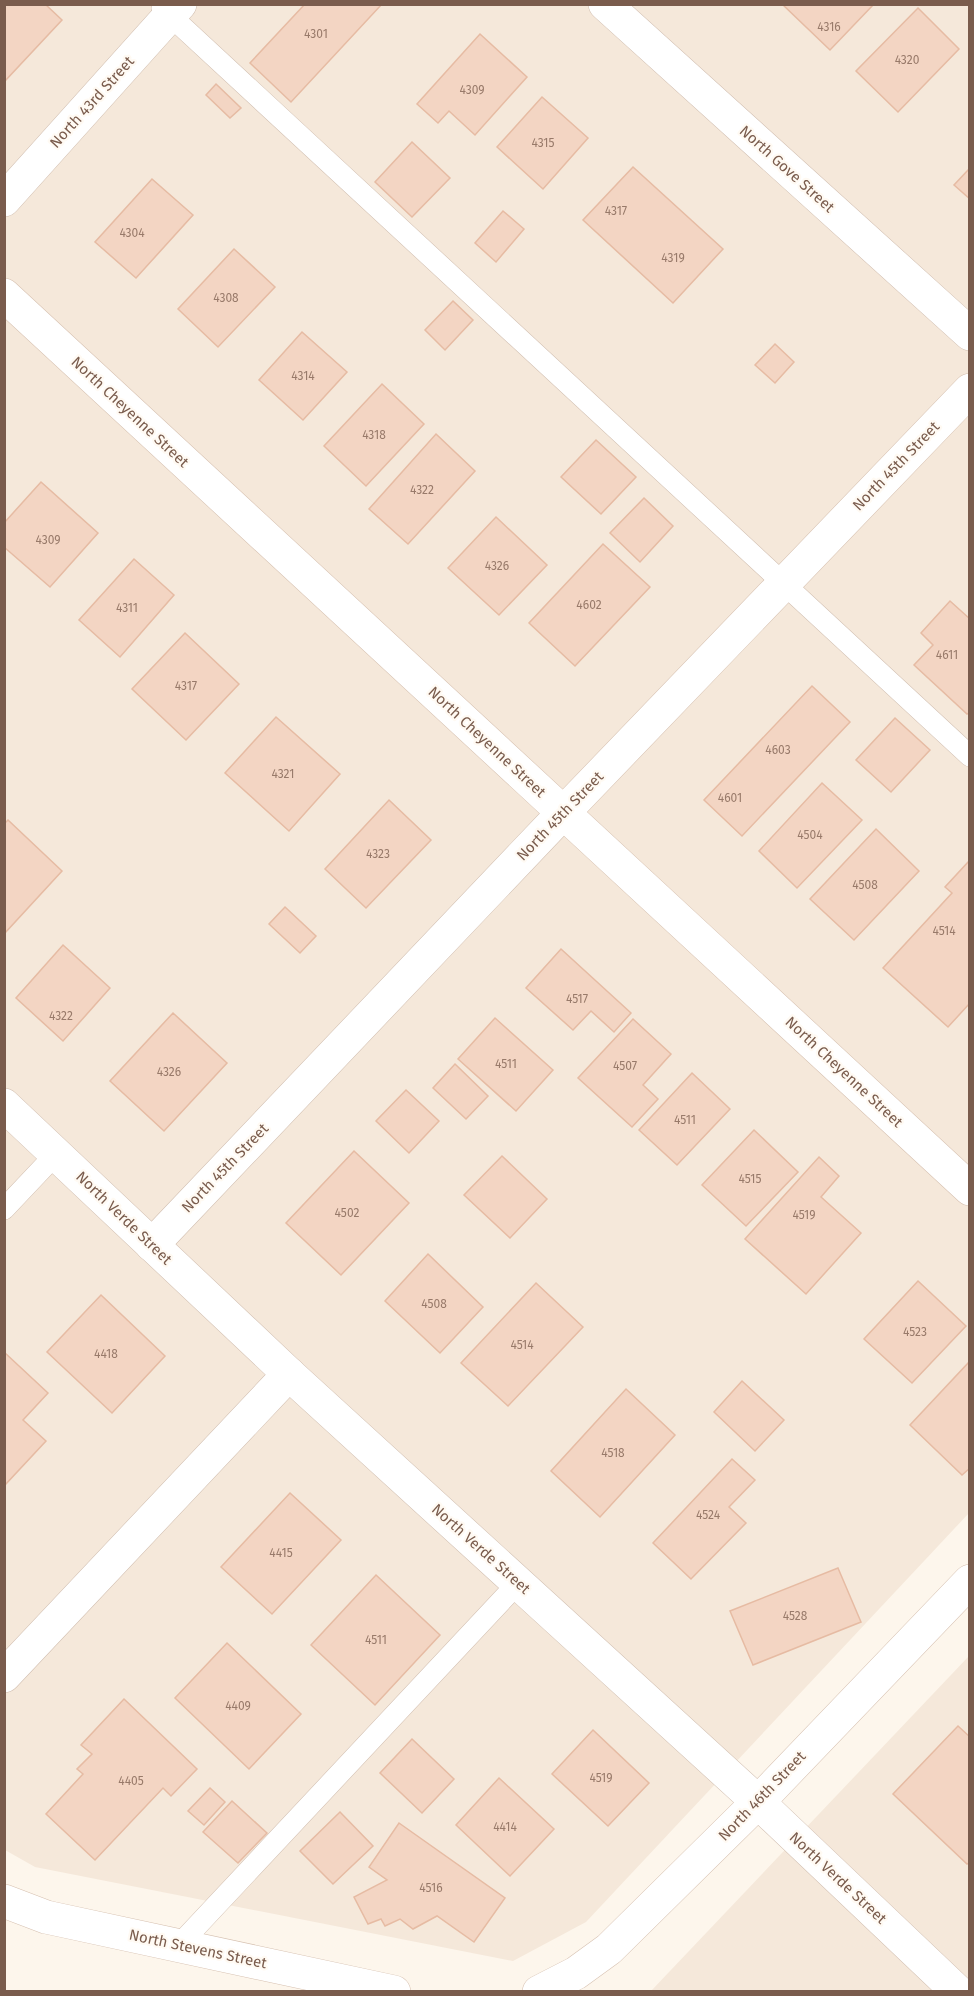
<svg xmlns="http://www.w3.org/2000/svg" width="974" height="1996" font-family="'Fira Sans',sans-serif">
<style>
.residential{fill:#f5e8da}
.building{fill:#f3d5c3;stroke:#e6bba3;stroke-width:1.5}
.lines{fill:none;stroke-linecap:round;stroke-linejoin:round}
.lane-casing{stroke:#d1beb0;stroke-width:22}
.street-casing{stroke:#d1beb0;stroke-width:34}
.secondary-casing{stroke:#d6c0b0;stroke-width:34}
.lane{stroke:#fff;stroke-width:21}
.street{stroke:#fff;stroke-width:33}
.secondary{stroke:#fff;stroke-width:33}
.labels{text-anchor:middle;stroke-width:4.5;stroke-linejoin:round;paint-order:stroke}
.number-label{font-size:12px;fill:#987a6a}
.street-label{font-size:15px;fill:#7a5c4d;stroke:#fffaf3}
</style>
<rect width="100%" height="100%" fill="#fdf6ec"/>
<g class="residential">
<path d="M5,5H969V1513L586,1922L513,1961L35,1867L5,1850Z"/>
<path d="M969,1656V1991H651Z"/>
</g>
<g class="building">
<path d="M4,4H45L62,20L4,82Z"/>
<path d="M305,4H382L291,102L250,63Z"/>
<path d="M782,4H874L830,50Z"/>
<path d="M918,8L959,49L898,112L856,71Z"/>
<path d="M480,34L527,77L475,135L449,111L438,123L417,104Z"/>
<path d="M216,84L241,108L230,118L206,95Z"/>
<path d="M542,97L588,138L543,189L497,147Z"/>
<path d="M412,142L450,178L412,217L375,182Z"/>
<path d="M633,167L723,249L673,303L583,220Z"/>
<path d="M970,168V199L954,185Z"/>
<path d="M152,179L193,215L136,278L95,242Z"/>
<path d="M503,211L524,229L496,262L475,243Z"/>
<path d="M234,249L275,287L218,347L178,309Z"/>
<path d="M453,301L473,320L445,350L425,330Z"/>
<path d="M302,332L347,372L303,420L259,380Z"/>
<path d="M775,344L794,362L775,383L755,365Z"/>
<path d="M382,384L424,424L366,486L324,446Z"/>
<path d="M436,434L475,471L408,544L369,509Z"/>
<path d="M596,440L636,477L601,514L561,477Z"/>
<path d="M41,482L98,533L50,587L4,547V523Z"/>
<path d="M644,498L673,526L640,562L610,533Z"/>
<path d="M496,517L547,565L499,615L448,568Z"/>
<path d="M603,544L650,587L575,666L529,623Z"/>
<path d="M134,559L174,595L120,657L79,620Z"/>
<path d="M950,601L970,619V712L967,714L914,665L933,645L921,633Z"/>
<path d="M185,633L239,684L186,740L132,689Z"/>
<path d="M812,686L850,722L742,836L704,800Z"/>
<path d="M276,717L340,774L289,831L225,773Z"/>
<path d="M895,718L930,750L891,792L856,760Z"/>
<path d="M822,783L862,820L797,888L759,851Z"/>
<path d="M389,800L431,840L366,908L325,869Z"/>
<path d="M8,820L62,871L4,934V824Z"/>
<path d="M876,829L919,871L854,940L810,899Z"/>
<path d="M970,860V1003L948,1027L883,968L952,893L945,887Z"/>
<path d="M285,907L316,936L300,953L269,924Z"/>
<path d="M63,945L110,988L63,1041L16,998Z"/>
<path d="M561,949L631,1013L614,1032L591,1011L573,1030L526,988Z"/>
<path d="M173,1013L227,1063L164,1131L110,1081Z"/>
<path d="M495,1018L553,1070L516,1111L458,1059Z"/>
<path d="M633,1019L671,1054L643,1085L658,1099L632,1127L578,1078Z"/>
<path d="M455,1064L488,1096L466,1119L433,1088Z"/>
<path d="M692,1073L730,1109L677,1165L639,1130Z"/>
<path d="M406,1090L439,1121L409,1153L376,1121Z"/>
<path d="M754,1130L798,1172L746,1226L702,1185Z"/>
<path d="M354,1151L409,1203L341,1275L286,1223Z"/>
<path d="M502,1156L547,1199L510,1238L464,1195Z"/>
<path d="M819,1157L839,1176L821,1197L861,1233L806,1294L745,1239Z"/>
<path d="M428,1254L483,1307L440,1353L385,1301Z"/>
<path d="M918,1281L966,1326L912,1383L864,1339Z"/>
<path d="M536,1283L583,1327L508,1406L461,1363Z"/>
<path d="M101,1295L165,1356L112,1413L47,1352Z"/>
<path d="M4,1352L48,1393L23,1420L46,1441L4,1486Z"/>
<path d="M970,1361V1468L962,1475L910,1425Z"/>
<path d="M742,1381L784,1420L755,1451L714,1412Z"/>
<path d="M626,1389L675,1435L600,1517L551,1471Z"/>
<path d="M732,1459L755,1480L729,1507L746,1523L691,1579L653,1543Z"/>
<path d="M290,1493L341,1540L272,1614L221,1567Z"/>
<path d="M838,1568L861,1622L753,1665L730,1611Z"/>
<path d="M376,1575L440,1635L375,1705L311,1645Z"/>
<path d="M227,1643L301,1714L249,1769L175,1698Z"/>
<path d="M124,1699L197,1769L171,1796L163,1788L95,1860L46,1814L83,1774L77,1769L92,1754L81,1745Z"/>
<path d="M958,1726L970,1737V1862L967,1864L893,1794Z"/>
<path d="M593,1730L649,1783L608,1826L552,1774Z"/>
<path d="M412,1739L454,1779L422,1813L380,1773Z"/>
<path d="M499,1778L554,1829L510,1876L456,1825Z"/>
<path d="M210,1788L225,1802L204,1825L188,1811Z"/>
<path d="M232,1801L267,1833L238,1863L203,1832Z"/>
<path d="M340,1812L373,1846L333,1884L300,1851Z"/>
<path d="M399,1823L505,1898L474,1942L437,1916L413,1929L400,1919L385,1926L381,1919L368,1924L354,1897L387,1880L369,1867Z"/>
</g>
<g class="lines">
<defs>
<g id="lane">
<path d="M162,8L970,756"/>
<path d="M4,1209L56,1154"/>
<path d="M179,1945L518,1583"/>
</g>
<g id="street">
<path d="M605,4L970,334"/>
<path d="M4,200L180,4"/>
<path d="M4,1105L289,1374L758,1802L958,1992"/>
<path d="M152,1245L563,813"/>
<path d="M4,1676L289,1374"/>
</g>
<g id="secondary">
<path d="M4,295L970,1189"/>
<path d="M563,813L970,390"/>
<path d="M4,1901L46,1917L394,1992"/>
<path d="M539,1992L576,1973L609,1949L758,1802L970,1581"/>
</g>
</defs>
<use href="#lane" class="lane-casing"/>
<use href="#street" class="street-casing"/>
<use href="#secondary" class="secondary-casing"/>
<use href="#lane" class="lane"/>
<use href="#street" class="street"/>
<use href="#secondary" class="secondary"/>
</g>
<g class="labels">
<g class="number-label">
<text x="829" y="31">4316</text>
<text x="316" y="38">4301</text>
<text x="907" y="64">4320</text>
<text x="472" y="94">4309</text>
<text x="543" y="147">4315</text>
<text x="616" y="215">4317</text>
<text x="132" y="237">4304</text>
<text x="673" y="262">4319</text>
<text x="226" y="302">4308</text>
<text x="303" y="380">4314</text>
<text x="374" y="439">4318</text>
<text x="422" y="494">4322</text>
<text x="48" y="544">4309</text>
<text x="497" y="570">4326</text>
<text x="589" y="609">4602</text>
<text x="127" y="612">4311</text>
<text x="947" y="659">4611</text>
<text x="186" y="690">4317</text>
<text x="778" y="754">4603</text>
<text x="283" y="778">4321</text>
<text x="730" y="802">4601</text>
<text x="810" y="839">4504</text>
<text x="378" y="858">4323</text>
<text x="865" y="889">4508</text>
<text x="944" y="935">4514</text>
<text x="577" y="1003">4517</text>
<text x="61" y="1020">4322</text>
<text x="506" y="1068">4511</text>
<text x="625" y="1070">4507</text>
<text x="169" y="1076">4326</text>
<text x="685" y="1124">4511</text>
<text x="750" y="1183">4515</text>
<text x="347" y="1217">4502</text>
<text x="804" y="1219">4519</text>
<text x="434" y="1308">4508</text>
<text x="915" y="1336">4523</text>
<text x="522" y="1349">4514</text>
<text x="106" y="1358">4418</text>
<text x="613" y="1457">4518</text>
<text x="708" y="1519">4524</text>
<text x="281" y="1557">4415</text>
<text x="795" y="1620">4528</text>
<text x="376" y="1644">4511</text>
<text x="238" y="1710">4409</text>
<text x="601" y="1782">4519</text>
<text x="131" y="1785">4405</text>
<text x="505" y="1831">4414</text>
<text x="431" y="1892">4516</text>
</g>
<g class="street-label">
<text transform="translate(92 102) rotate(-48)" y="5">North 43rd Street</text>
<text transform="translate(787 169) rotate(42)" y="5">North Gove Street</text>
<text transform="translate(130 412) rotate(43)" y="5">North Cheyenne Street</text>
<text transform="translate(896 466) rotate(-46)" y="5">North 45th Street</text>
<text transform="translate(487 742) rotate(43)" y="5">North Cheyenne Street</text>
<text transform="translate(560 816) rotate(-46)" y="5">North 45th Street</text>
<text transform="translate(844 1072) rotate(43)" y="5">North Cheyenne Street</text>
<text transform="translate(225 1168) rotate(-46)" y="5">North 45th Street</text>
<text transform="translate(124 1218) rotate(44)" y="5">North Verde Street</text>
<text transform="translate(481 1549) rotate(42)" y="5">North Verde Street</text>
<text transform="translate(762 1796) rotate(-46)" y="5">North 46th Street</text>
<text transform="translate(838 1878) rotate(43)" y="5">North Verde Street</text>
<text transform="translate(198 1949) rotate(12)" y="5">North Stevens Street</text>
</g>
</g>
<rect width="974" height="1996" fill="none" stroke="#7a5c4d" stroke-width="12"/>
</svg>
